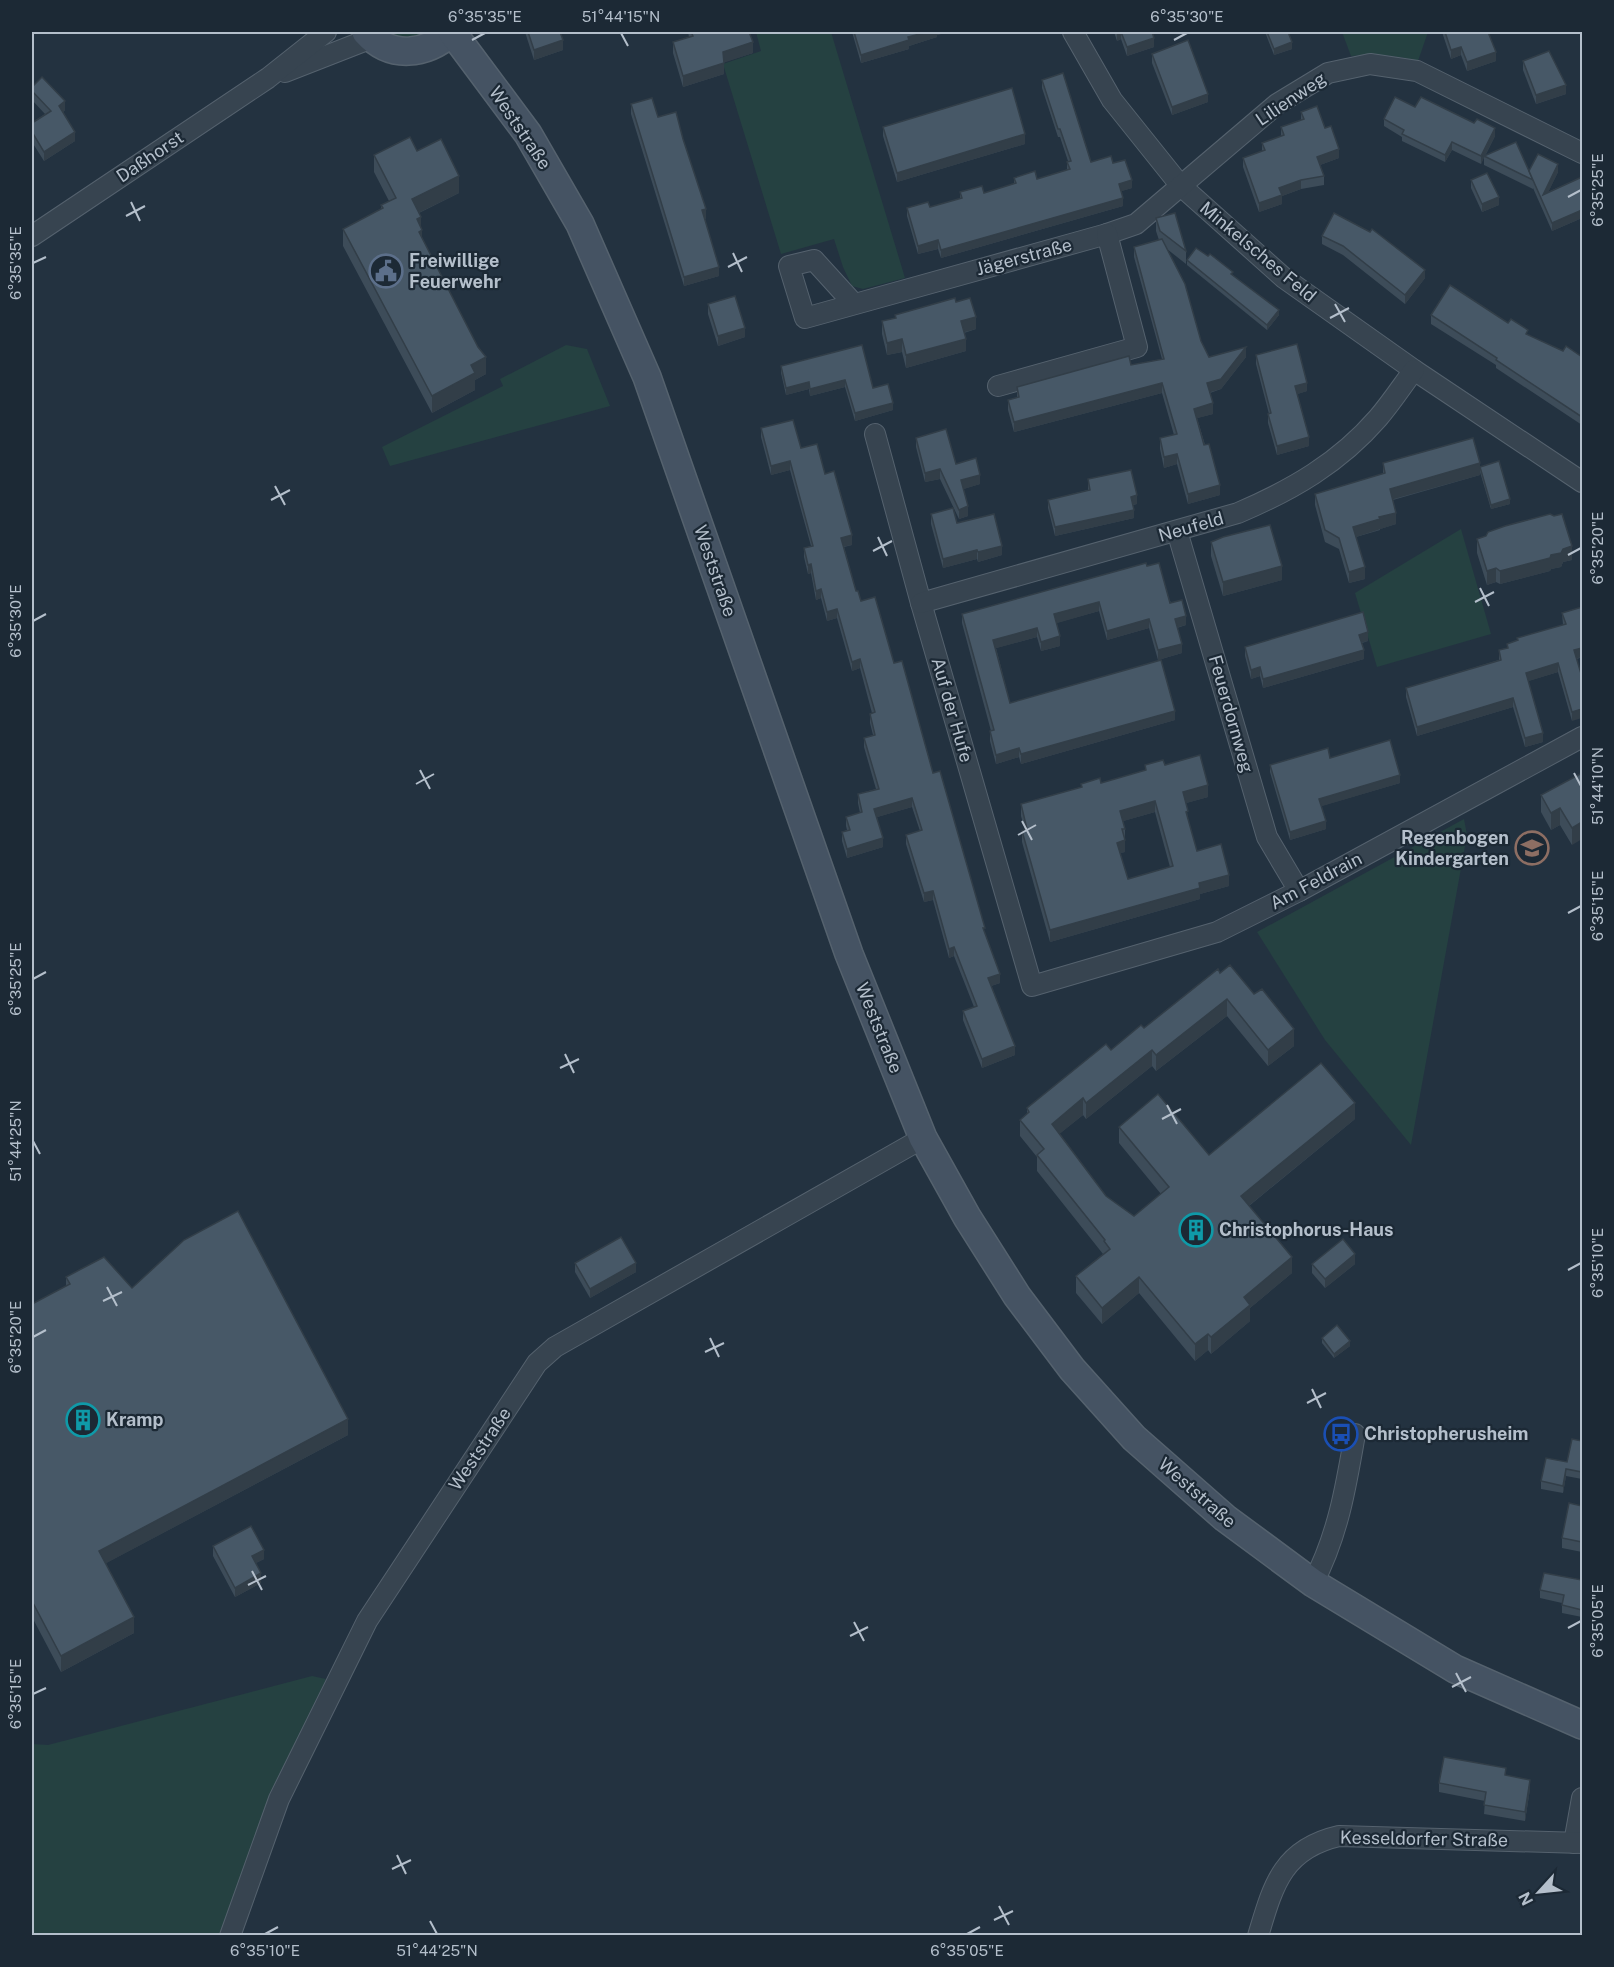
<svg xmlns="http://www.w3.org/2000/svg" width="1614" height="1967" font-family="'Public Sans',sans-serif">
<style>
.green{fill:#254141}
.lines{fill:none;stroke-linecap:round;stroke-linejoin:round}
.minor-casing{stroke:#55626e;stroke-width:22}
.secondary-casing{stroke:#55626e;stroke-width:30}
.minor{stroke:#374450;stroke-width:20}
.secondary{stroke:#455363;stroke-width:27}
.wall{fill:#3d4c59;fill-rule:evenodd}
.shaded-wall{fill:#323e48}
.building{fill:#475867;stroke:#323e48;stroke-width:1.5;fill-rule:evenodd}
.ticks{fill:none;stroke:#b4bfcb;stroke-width:2}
.labels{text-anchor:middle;stroke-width:4.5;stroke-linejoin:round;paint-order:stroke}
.street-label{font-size:18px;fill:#b4bfcb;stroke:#1c2935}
.poi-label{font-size:18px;font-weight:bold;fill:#b4bfcb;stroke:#1c2935;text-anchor:start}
.neatline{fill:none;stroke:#b4bfcb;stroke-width:2}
.ticks-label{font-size:15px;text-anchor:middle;fill:#b4bfcb}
</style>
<rect width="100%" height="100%" fill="#233240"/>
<g class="green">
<path d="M380,32H436L409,42Z"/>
<path d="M756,32H831L905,278L863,289L852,286L843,267L834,239L781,254L723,64L761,51Z"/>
<path d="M1342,32H1428L1418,61C1395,55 1375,54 1351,56Z"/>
<path d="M566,345L587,349L610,406L390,466L382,447L503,386L500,379Z"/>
<path d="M1461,529L1491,634L1377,667L1355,593Z"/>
<path d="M1464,819L1467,835L1411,1145L1325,1040L1257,932Z"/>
<path d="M312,1676L326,1679L226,1916L220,1935H32V1744L48,1745Z"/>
</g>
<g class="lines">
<defs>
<g id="minor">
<path d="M1073,32L1112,100L1180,185L1284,278L1414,370L1582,482"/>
<path d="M285,72L372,38"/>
<path d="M32,236L268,78L326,32"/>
<path d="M854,304L814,260L789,266L805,318L1107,234L1136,224L1277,104L1328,73L1370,64L1417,71L1582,153"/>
<path d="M998,386L1137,347L1107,234"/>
<path d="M875,434L921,603L1032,986L1217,932L1299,891L1582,737"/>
<path d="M1177,531L1267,837L1299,891"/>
<path d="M921,603L1238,513C1292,490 1339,463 1378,418C1391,403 1402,386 1414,370"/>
<path d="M1313,1583C1338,1535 1346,1487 1355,1434"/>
<path d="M1574,1843L1582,1798"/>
<path d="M230,1936L279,1799L367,1621L537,1363L555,1347L923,1138"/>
<path d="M1258,1936C1273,1886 1282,1849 1339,1836L1582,1843"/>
</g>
<g id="secondary">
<path d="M366,32C391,60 426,55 452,32"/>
<path d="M452,32L528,134L580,224L647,377L849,954L923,1138L967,1217L1017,1296L1072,1369L1134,1438L1225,1518L1313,1583L1455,1669L1582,1725"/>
</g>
</defs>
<use href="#minor" class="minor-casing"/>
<use href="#secondary" class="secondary-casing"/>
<use href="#minor" class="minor"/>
<use href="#secondary" class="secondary"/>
</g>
<g class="wall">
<path d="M525,32H560L563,50L534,60Z"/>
<path d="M688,32H749L753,53L724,62V74L683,87L673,53V42L689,37Z"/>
<path d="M852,32H949L937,35V37L909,46V49L861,63Z"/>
<path d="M1114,32H1152L1154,47L1127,56L1121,39L1117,41Z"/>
<path d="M1265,32H1288L1292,49L1274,55Z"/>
<path d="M1442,32H1488L1496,61L1467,71L1461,55L1451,59Z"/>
<path d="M1152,54L1208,102L1172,115L1152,63Z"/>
<path d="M1523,61L1566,94L1536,104L1523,70Z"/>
<path d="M1042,80L1091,162L1113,163L1132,188L1121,191L1123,206L941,258L938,249L918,254L907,216V208L930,207L960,199V192L984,193L1014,184V178L1037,179L1067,170V162L1068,161L1060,137H1058L1042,88Z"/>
<path d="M32,87L65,110L63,112L75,141L44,161L32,142V123L45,114L32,100Z"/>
<path d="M631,104L658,117L683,139L706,218L705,219L719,276L684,286L631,114Z"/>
<path d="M1415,107L1495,136L1485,156L1529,171L1558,172L1548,192L1582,177V218L1552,231L1533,188V189L1484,165V157L1481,164L1452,150L1445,162L1402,141V137L1384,126V119Z"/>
<path d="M1301,112L1325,128L1339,158L1320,165L1324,176V185L1301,189L1282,196V204L1259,212L1243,167V158L1262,151V143L1281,136V127L1301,120Z"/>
<path d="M883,127L1025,144L897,182L883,136Z"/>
<path d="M417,151L459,193L419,213L422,239L486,374L475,380V390L432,413L343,246V229L381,209V205L389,201L374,172V155Z"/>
<path d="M1471,180L1499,205L1482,212L1471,188Z"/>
<path d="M1156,218L1186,251V264L1167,249L1201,341L1209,357H1246L1221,389L1210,393L1213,414L1197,418L1220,495L1188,504L1177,464L1164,468L1160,449V438L1174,435L1162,393L1014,432L1008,410V400L1017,398V387L1162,359L1134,257V247L1159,240L1156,231Z"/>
<path d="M1322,236L1425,278L1405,304L1343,255L1322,244Z"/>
<path d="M1187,260L1233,275L1279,315L1267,330L1187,265Z"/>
<path d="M956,302L976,329L964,333L966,351L906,368L902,352L887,355L882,334V321L895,318V315Z"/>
<path d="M708,304L745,337L718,346L708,314Z"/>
<path d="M1431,315L1508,323L1528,335L1563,351L1582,357V425L1496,368V365L1431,324Z"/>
<path d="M1256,355L1307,391L1297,394L1309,446L1277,455L1268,423V414H1269L1256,364Z"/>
<path d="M781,366L873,388L893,410L855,421L845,387L810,396L809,389L786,395L781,373Z"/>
<path d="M761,428L801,448L825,474L852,545L844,547L856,591L894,663L933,773L1000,983L991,986L1015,1055L982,1068L963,1020V1011L974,1007L954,956L949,958L933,900L924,902L906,844V835L920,831L912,807L877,817L883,847L847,858L842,841V832L847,830L846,826V817L860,813L858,803V794L876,789L864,747V738L873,735L870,723V714L872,713L860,668L852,671L837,618L827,621L821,598L816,600L811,573L808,574L804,557V548L811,546L790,470L771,475L761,437Z"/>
<path d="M916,438L956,464L980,484L963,489L968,516L959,519L940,479L925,482L916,447Z"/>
<path d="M1383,463L1480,466L1510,504L1491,509L1480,472V475L1393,500L1396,524L1380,529V530L1356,537L1365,579L1349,583L1339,549L1325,542L1315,505V494L1383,474Z"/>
<path d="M1088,479L1137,504L1133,505L1134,518L1055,536L1048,508V500L1088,490Z"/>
<path d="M931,514L1002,555L978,562L977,559L943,568L931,524Z"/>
<path d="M1477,539L1572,560L1563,562L1561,567L1551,569L1550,571L1500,584L1496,582L1487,585L1477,553Z"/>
<path d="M1211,542L1282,580L1223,596L1211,556Z"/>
<path d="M1147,566L1186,625L1177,628L1182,653L1158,660L1149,628L1107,640L1099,611L1056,623L1060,646L1041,651L1037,637L996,648L1010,703L1175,720L1021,764L1019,757L996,764L990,741V731H991L962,623V614Z"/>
<path d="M1562,613L1582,657L1577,659L1572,721L1558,672L1528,681L1543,742L1525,747L1513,707L1417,736L1406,697V688L1499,660V650L1507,648V644L1517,641V638L1563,625Z"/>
<path d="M1368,641L1362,643L1364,659L1263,688L1260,676L1251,679L1245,656V647Z"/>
<path d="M1330,758L1400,783L1321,806L1326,829L1290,840L1270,772V765Z"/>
<path d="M1145,765H1165L1208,797L1186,803L1188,820L1197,851L1229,886L1200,894V899L1050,942L1022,842V831L1025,830L1021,816V804L1081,787V784L1101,783L1145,771ZM1155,812L1170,867L1128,879L1120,853L1125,852V829L1123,821Z"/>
<path d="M1582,773L1572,845L1560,825L1551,830L1541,812V795Z"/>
<path d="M1220,973L1294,1046L1268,1066L1227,1016L1156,1071L1152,1066L1086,1119L1083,1115L1059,1134L1106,1196L1134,1216L1161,1194L1119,1143V1127L1209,1155L1355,1119L1249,1206L1292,1273L1250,1308V1321L1211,1354L1208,1350L1195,1361L1139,1293L1102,1324L1076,1293V1276L1103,1254L1037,1171V1157L1020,1136V1120L1027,1114V1108L1111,1050L1144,1028Z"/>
<path d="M575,1263L636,1272L590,1298L575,1272Z"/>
<path d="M1312,1264H1355L1325,1288L1312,1273Z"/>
<path d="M66,1277L132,1288L348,1435L106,1563L134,1633L61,1672L32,1617V1304L66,1286Z"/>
<path d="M1322,1338L1350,1346L1334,1358L1322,1343Z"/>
<path d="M1582,1441V1479L1566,1476L1563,1493L1541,1489V1481L1567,1462Z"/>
<path d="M1582,1506V1552L1562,1548V1538Z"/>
<path d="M213,1546L264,1559L256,1563L261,1583L235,1597L213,1556Z"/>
<path d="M1582,1580V1617L1562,1613V1603L1540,1598V1590Z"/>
<path d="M1506,1776L1530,1789L1525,1821L1484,1814L1485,1801L1439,1792V1783Z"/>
</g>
<g class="shaded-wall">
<path d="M927,32H949L937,35V37L909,46V49L861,63V55L908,37Z"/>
<path d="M1117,32H1121V39L1117,41Z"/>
<path d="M1154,38V47L1127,56V47Z"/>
<path d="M563,40V50L534,60V50Z"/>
<path d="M753,42V53L723,63V52Z"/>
<path d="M1292,42V49L1274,55V49Z"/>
<path d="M1461,47V55L1451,59V50Z"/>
<path d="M1496,52V61L1467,71V62Z"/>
<path d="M724,63V74L683,87V76Z"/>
<path d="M1566,85V94L1536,104V95Z"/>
<path d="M1208,94V102L1172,115V107Z"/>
<path d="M65,101V110L59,116V106Z"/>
<path d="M1495,128V136L1481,164V156Z"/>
<path d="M75,132V141L44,161V152Z"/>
<path d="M1025,134V144L897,182V173Z"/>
<path d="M1452,142V150L1445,162V155Z"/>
<path d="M1339,149V158L1317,166V157Z"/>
<path d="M1558,164V172L1543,203V195Z"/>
<path d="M459,176V193L412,216V199Z"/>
<path d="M1132,180V188L1119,192V184Z"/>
<path d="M1301,180V189L1282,196V204L1259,212V203L1279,188Z"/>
<path d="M1499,197V205L1482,212V204Z"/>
<path d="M1123,198V206L941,258V250Z"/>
<path d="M706,209V218L702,219V210Z"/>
<path d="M1582,210V218L1552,231V223Z"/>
<path d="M421,217V231L422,230V247L419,248L417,219Z"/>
<path d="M938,240V249L918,254V246Z"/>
<path d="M719,267V276L684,286V277Z"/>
<path d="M1425,270V278L1405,304V295Z"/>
<path d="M1279,310V315L1267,330V325Z"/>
<path d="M976,317V329L961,333V321Z"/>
<path d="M745,328V337L718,346V336Z"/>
<path d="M902,339V352L887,355V343Z"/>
<path d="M966,339V351L906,368V355Z"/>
<path d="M1246,347V357L1221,389L1207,393V383Z"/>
<path d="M486,357V374L475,380V390L432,413V396L471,365Z"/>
<path d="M845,380V387L810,396V389Z"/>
<path d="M809,382V389L786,395V388Z"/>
<path d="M1162,383V393L1014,432V422Z"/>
<path d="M1307,383V391L1295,395V386Z"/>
<path d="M893,403V410L855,421V413Z"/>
<path d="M1213,403V414L1194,419V409Z"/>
<path d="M1309,437V446L1277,455V446Z"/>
<path d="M1177,454V464L1164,468V457Z"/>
<path d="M790,461V470L771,475V466Z"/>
<path d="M1480,463V475L1390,500V489Z"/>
<path d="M940,469V479L925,482V473Z"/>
<path d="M980,475V484L961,490V480Z"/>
<path d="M1220,485V495L1188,504V494Z"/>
<path d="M1137,495V504L1131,505V497Z"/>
<path d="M1510,499V504L1491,509V505Z"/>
<path d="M968,506V516L959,519V510Z"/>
<path d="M1134,510V518L1055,536V527Z"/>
<path d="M1396,513V524L1353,538V527L1379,517Z"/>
<path d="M852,535V545L841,547V538Z"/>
<path d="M1002,546V555L978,562V552Z"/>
<path d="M1572,546V560L1563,562L1561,567L1551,569L1550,571L1500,584V571L1551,555L1563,549Z"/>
<path d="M977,550V559L943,568V559Z"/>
<path d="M811,564V573L808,574V565Z"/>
<path d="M1282,566V580L1223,596V582Z"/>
<path d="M1365,567V579L1349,583V572Z"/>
<path d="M1496,568V582L1487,585V571Z"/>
<path d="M821,589V598L816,600V591Z"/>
<path d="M1099,602V611L1054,624V614Z"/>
<path d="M837,609V618L827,621V612Z"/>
<path d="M1186,616V625L1175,628V619Z"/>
<path d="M1149,619V628L1107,640V631Z"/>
<path d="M1037,628V637L993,649V640Z"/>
<path d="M1368,632V641L1359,643V635Z"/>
<path d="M1060,636V646L1041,651V642Z"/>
<path d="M1182,644V653L1158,660V650Z"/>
<path d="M1582,648V657L1574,659V650Z"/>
<path d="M1364,650V659L1263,688V679Z"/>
<path d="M860,659V668L852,671V662Z"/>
<path d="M1558,663V672L1526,682V673Z"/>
<path d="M1260,667V676L1251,679V670Z"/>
<path d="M1513,698V707L1417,736V727Z"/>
<path d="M1582,709V718L1572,721V712Z"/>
<path d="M1175,711V720L1021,764V754Z"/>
<path d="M1543,733V742L1525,747V738Z"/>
<path d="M1019,748V757L996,764V755Z"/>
<path d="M1400,775V783L1319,807V799Z"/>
<path d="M1208,785V797L1183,804V792Z"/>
<path d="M912,798V807L874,818V809Z"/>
<path d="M1155,801V812L1120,822V811Z"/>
<path d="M1560,808V825L1551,830V813Z"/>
<path d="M1326,821V829L1290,840V832Z"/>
<path d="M1582,822V839L1572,845V828Z"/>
<path d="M883,838V847L847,858V849Z"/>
<path d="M1125,840V852L1117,854V843Z"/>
<path d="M1229,875V886L1200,894V899L1050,942V930L1199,883Z"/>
<path d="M933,891V900L924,902V893Z"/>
<path d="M954,947V956L949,958V949Z"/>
<path d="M1000,974V983L988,987V978Z"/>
<path d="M1227,999V1016L1156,1071V1055Z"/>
<path d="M1294,1029V1046L1268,1066V1050Z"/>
<path d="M1015,1046V1055L982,1068V1059Z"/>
<path d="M1152,1050V1066L1086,1119V1103Z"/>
<path d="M1083,1098V1115L1052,1140V1124Z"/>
<path d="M1355,1103V1119L1241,1212V1196Z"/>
<path d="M1355,1254V1264L1325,1288V1279Z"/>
<path d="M1292,1257V1273L1250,1308V1321L1211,1354V1337L1244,1297Z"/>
<path d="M636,1263V1272L590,1298V1289Z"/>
<path d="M1139,1277V1293L1102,1324V1308Z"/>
<path d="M1208,1334V1350L1195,1361V1344Z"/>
<path d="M1350,1341V1346L1334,1358V1354Z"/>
<path d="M348,1419V1435L99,1567V1551Z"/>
<path d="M1566,1469V1476L1563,1493V1486Z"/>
<path d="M264,1550V1559L252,1565V1556Z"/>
<path d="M261,1573V1583L235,1597V1588Z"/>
<path d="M134,1617V1633L61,1672V1656Z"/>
<path d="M1530,1780V1789L1525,1821V1812Z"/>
</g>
<g class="building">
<path d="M528,32H560L563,40L534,50Z"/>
<path d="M691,32H749L753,42L723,52L724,63L683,76L673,42L693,36Z"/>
<path d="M854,32H927L908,37L909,40L861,55Z"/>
<path d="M1121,32H1152L1154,38L1127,47Z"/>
<path d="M1267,32H1288L1292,42L1274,49Z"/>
<path d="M1445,32H1488L1496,52L1467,62L1461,47L1451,50Z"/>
<path d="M1188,40L1208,94L1172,107L1152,54Z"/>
<path d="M1549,51L1566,85L1536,95L1523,61Z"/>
<path d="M1063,73L1091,162L1111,156L1113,163L1125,160L1132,180L1119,184L1123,198L941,250L938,240L918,246L907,208L928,202L930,207L962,198L960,192L982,186L984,193L1016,183L1014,178L1035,171L1037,179L1070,169L1067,162L1071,161L1060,129H1058L1042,80Z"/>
<path d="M42,77L65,101L59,106L75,132L44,152L32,132V123L51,111L32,91V87Z"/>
<path d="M1012,88L1025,134L897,173L883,127Z"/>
<path d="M1395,97L1415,107L1421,97L1474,123L1477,119L1495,128L1481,156L1452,142L1445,155L1402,134L1404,130L1384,119Z"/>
<path d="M652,98L658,117L676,112L683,139L706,209L702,210L719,267L684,277L631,104Z"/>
<path d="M1317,106L1325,128L1331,126L1339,149L1317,157L1324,176L1301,180L1279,188L1282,195L1259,203L1243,158L1265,150L1262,143L1284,135L1281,127L1304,119L1301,112Z"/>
<path d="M410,137L417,151L441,139L459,176L412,199L421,217L417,219L422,230L419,232L478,347L486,357L471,365L475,373L432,396L343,229L383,208L381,205L396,198L374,155Z"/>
<path d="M1516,142L1533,180L1484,156Z"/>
<path d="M1538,154L1558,164L1543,195L1582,177V210L1552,223L1529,171Z"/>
<path d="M1487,173L1499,197L1482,204L1471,180Z"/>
<path d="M1175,213L1186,251L1160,231L1156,218Z"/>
<path d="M1334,213L1370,232L1372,229L1425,270L1405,295L1343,246L1322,236Z"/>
<path d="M1162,239L1185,284L1201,341L1209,357L1246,347L1221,379L1207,383L1213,403L1194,409L1204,445L1209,444L1220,485L1188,494L1177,454L1164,457L1160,438L1177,434L1162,383L1014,422L1008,400L1019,397L1017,387L1129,356L1131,365L1164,359L1134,247Z"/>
<path d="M1196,248L1208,256L1210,254L1233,272L1231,274L1279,310L1267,325L1187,260Z"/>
<path d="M1450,285L1508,323L1511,319L1528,330L1526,334L1563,351L1566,346L1582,357V364L1581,366L1582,367V417L1496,360L1497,358L1431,315Z"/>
<path d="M735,296L745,328L718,336L708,304Z"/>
<path d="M955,298L956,302L970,298L976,317L961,321L966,339L906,355L902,339L887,343L882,321L896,318L895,315Z"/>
<path d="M1297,344L1307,383L1295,386L1309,437L1277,446L1268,414L1271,413L1256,355Z"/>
<path d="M862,345L873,388L888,384L893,403L855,413L845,380L810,389L809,382L786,388L781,366Z"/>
<path d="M793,420L801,448L817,444L825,474L834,471L852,535L841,538L856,591H858L861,601L875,597L894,663L902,661L933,773L940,771L985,928H983L1000,974L988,978L1015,1046L982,1059L963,1011L977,1006L954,947L949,949L933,891L924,893L906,835L922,830L912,798L874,809L883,838L847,849L842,832L850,830L846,817L862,812L858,794L879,789L864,738L875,735L870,714L875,712L860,659L852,662L837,609L827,612L821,589L816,591L811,564L808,565L804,548L813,546L790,461L771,466L761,428Z"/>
<path d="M946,429L956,464L976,458L980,475L961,480L968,506L959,510L940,469L925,473L916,438Z"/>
<path d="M1473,438L1480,463L1390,489L1396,513L1379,517L1380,519L1353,527L1365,567L1349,572L1339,538L1325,530L1315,494L1385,473L1383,463Z"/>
<path d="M1499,461L1510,499L1491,505L1480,467Z"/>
<path d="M1131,470L1137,495L1131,497L1134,510L1055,527L1048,500L1090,490L1088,479Z"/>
<path d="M953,508L957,523L994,514L1002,546L978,552L977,550L943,559L931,514Z"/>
<path d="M1550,514L1554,516L1562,514L1572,546L1563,549L1561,553L1551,555L1550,558L1500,571L1496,568L1487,571L1477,539L1486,536L1488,532L1505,526Z"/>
<path d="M1270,525L1282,566L1223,582L1211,542L1223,537Z"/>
<path d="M1146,563L1147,566L1159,563L1170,603L1182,600L1186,616L1175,619L1182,644L1158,650L1149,619L1107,631L1099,602L1054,614L1060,636L1041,642L1037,628L993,640L1010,703L1161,660L1175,711L1021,754L1019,748L996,755L990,731L994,730L962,614Z"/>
<path d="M1582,607V648L1574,650L1582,677V709L1572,712L1558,663L1526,673L1543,733L1525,738L1513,698L1417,727L1406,688L1501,660L1499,650L1508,648L1507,644L1518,640L1517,638L1566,624L1562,613Z"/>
<path d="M1363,612L1368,632L1359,635L1364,650L1263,679L1260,667L1251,670L1245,647Z"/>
<path d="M1390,740L1400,775L1319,799L1326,821L1290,832L1270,765L1328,748L1330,758Z"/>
<path d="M1200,755L1208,785L1183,792L1188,811L1186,812L1197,851L1221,844L1229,875L1199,883L1200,888L1050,930L1022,831L1027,829L1021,804L1082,787L1081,784L1100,778L1101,783L1146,770L1145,765L1163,760L1165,765ZM1155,801L1173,866L1128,879L1117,843L1125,840L1122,829H1125L1120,811Z"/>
<path d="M1582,773V822L1572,828L1560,808L1551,813L1541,795Z"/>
<path d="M1230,965L1254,994L1262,989L1294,1029L1268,1050L1227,999L1156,1055L1152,1050L1086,1103L1083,1098L1052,1124L1106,1196L1134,1216L1169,1187L1119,1127L1158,1094L1209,1155L1321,1063L1355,1103L1241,1196L1292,1257L1244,1297L1250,1305L1211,1337L1208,1334L1195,1344L1139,1277L1102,1308L1076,1276L1110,1249L1104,1241L1105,1240L1037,1155L1044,1149L1020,1120L1029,1112L1027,1108L1106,1044L1111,1050L1141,1025L1144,1028L1218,969L1220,973Z"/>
<path d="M238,1211L348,1419L99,1551L134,1617L61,1656L32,1601V1304L70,1284L66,1277L104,1257L132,1288L184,1240Z"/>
<path d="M621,1237L636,1263L590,1289L575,1263Z"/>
<path d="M1343,1239L1355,1254L1325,1279L1312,1264Z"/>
<path d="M1337,1325L1350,1341L1334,1354L1322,1338Z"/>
<path d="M1572,1439L1582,1441V1472L1566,1469L1563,1486L1541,1481L1546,1458L1567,1462Z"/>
<path d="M1569,1503L1582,1506V1542L1562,1538Z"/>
<path d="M251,1526L264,1550L252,1556L261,1573L235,1588L213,1546Z"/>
<path d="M1544,1573L1582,1580V1610L1562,1605L1564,1595L1540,1590Z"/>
<path d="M1444,1757L1506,1768L1505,1775L1530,1780L1525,1812L1484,1805L1486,1792L1439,1783Z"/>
</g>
<path class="ticks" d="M621,33L628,46M472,40L485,33M1174,40L1187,33M1568,197L1581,190M131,202L140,221M126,216L145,206M733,253L742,272M33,263L46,257M728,267L747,257M1335,304L1345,322M1330,318L1349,308M275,486L285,505M271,500L290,490M878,537L887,556M873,551L892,541M1568,555L1581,548M1480,588L1489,606M1475,602L1494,592M33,621L46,614M420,770L430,789M1574,773L1581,786M416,784L434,774M1022,821L1032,840M1018,835L1036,825M1568,913L1581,906M33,979L46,972M565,1054L574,1073M560,1068L579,1059M1167,1105L1177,1124M1162,1119L1181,1109M33,1141L40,1154M1568,1270L1581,1263M107,1287L117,1306M103,1301L122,1292M33,1337L46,1330M710,1338L719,1357M705,1352L724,1343M1312,1389L1321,1408M1307,1403L1326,1393M252,1571L262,1590M248,1585L266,1576M854,1622L864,1641M1568,1628L1581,1621M850,1636L868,1627M1456,1673L1466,1692M1452,1687L1471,1677M33,1694L46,1688M397,1855L406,1874M392,1869L411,1860M999,1906L1009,1925M994,1920L1013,1911M430,1921L437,1934M265,1934L278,1927M967,1934L980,1927"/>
<defs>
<symbol id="civic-ring" viewBox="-11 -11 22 22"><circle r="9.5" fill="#1c2935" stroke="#5c6f8a" stroke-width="1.5"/><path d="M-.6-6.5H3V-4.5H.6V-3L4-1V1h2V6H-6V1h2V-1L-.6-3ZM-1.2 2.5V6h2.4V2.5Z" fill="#5c6f8a"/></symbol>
<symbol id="school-ring" viewBox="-11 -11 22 22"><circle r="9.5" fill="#1c2935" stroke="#8d6e63" stroke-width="1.5"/><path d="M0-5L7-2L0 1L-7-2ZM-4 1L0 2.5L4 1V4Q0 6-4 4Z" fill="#8d6e63"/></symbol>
<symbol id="building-ring" viewBox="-11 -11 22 22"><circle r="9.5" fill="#1c2935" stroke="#0f9aa8" stroke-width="1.5"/><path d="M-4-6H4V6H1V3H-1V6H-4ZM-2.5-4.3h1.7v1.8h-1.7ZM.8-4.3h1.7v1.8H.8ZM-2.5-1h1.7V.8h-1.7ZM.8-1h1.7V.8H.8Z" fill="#0f9aa8"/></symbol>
<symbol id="bus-ring" viewBox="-11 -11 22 22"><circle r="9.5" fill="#1c2935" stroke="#1a4fb4" stroke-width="1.5"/><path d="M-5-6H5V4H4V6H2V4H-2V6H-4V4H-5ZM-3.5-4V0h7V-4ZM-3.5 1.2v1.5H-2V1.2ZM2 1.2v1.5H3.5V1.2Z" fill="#1a4fb4"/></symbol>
</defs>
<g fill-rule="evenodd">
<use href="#civic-ring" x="367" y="252" width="38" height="38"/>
<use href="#school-ring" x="1513" y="829" width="38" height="38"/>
<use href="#building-ring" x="1177" y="1211" width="38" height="38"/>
<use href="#building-ring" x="64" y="1401" width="38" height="38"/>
<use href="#bus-ring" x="1322" y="1415" width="38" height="38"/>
</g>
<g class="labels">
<g class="street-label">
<text transform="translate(1291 99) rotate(-34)" y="6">Lilienweg</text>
<text transform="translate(520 128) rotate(56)" y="6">Weststraße</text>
<text transform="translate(150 157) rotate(-34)" y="6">Daßhorst</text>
<text transform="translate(1258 252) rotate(40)" y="6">Minkelsches Feld</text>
<text transform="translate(1024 257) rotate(-15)" y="6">Jägerstraße</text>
<text transform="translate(1191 527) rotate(-16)" y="6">Neufeld</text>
<text transform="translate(715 571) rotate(71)" y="6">Weststraße</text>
<text transform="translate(952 710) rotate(74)" y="6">Auf der Hufe</text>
<text transform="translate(1231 714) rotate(74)" y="6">Feuerdornweg</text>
<text transform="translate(1316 881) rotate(-28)" y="6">Am Feldrain</text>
<text transform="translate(879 1028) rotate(68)" y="6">Weststraße</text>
<text transform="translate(480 1449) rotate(-56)" y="6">Weststraße</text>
<text transform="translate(1197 1493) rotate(41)" y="6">Weststraße</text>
<text transform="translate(1424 1839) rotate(1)" y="6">Kesseldorfer Straße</text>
</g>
<g class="poi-label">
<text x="409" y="267">Freiwillige<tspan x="409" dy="21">Feuerwehr</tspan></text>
<text x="1509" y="844" text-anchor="end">Regenbogen<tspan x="1509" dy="21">Kindergarten</tspan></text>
<text x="1219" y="1236">Christophorus-Haus</text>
<text x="106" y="1426">Kramp</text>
<text x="1364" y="1440">Christopherusheim</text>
</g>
</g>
<rect width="1614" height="1967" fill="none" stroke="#1c2935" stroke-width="66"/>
<g transform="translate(1539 1892) rotate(243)" stroke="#1c2935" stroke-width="4.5" paint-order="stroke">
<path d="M0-4.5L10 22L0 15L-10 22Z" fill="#b4bfcb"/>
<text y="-9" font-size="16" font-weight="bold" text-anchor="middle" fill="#b4bfcb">N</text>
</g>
<rect x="33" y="33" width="1548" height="1901" class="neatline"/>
<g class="ticks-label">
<text x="485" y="22">6°35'35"E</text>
<text x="621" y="22">51°44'15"N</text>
<text x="1187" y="22">6°35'30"E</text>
<text transform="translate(1598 190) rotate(-90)" y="5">6°35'25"E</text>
<text transform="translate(16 263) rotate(-90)" y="5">6°35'35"E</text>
<text transform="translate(1598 548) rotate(-90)" y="5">6°35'20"E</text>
<text transform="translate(16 621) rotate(-90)" y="5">6°35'30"E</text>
<text transform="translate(1598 786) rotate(-90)" y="5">51°44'10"N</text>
<text transform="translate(1598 906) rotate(-90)" y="5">6°35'15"E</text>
<text transform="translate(16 979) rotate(-90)" y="5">6°35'25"E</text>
<text transform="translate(16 1141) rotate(-90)" y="5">51°44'25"N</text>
<text transform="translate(1598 1263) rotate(-90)" y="5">6°35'10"E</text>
<text transform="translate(16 1337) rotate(-90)" y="5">6°35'20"E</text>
<text transform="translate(1598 1621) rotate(-90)" y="5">6°35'05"E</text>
<text transform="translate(16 1694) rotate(-90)" y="5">6°35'15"E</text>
<text x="265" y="1956">6°35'10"E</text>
<text x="437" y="1956">51°44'25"N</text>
<text x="967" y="1956">6°35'05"E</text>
</g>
</svg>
